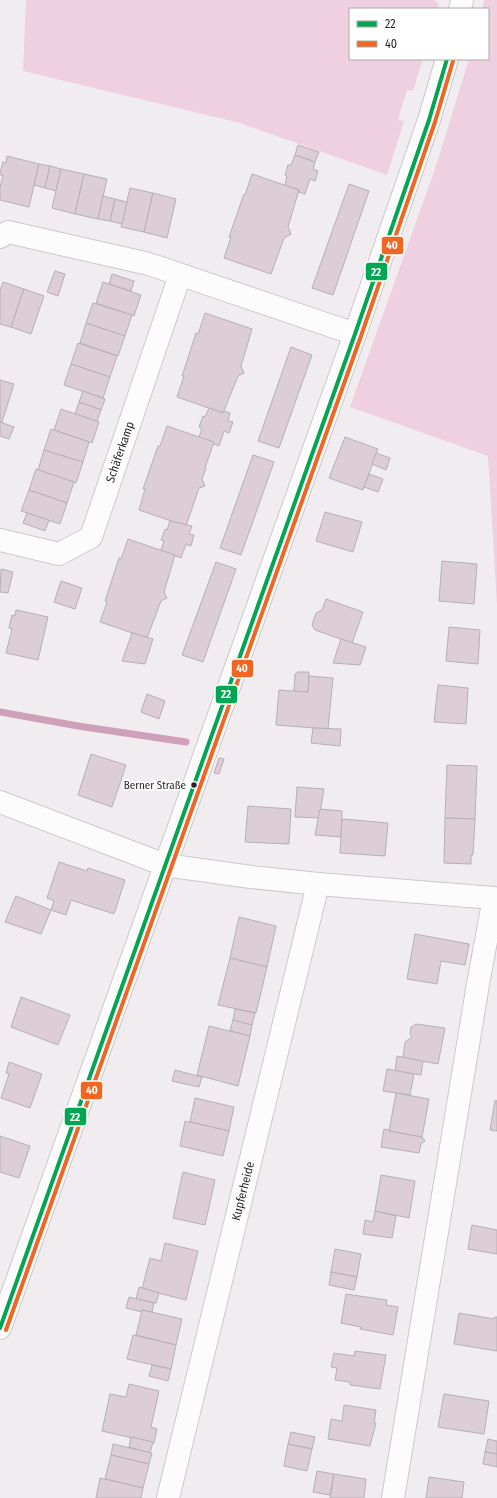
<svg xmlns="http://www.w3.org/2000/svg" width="497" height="1498" font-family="'Fira Sans Condensed',sans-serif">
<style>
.green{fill:#eed0e0}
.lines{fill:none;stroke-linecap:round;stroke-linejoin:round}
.stream{stroke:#cea0ba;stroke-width:7}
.building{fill:#dccdd6;stroke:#b5b1b3}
.minor-casing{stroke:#ccc8cb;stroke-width:24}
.minor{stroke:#fdfcfd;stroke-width:22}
.bus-1-casing{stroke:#fff;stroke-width:7}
.bus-2-casing{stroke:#fff;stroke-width:7}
.bus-1{stroke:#00a651;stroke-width:4}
.bus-2{stroke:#f26522;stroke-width:4}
.bus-dot{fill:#2a2628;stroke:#fff;stroke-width:1.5}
.labels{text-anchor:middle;stroke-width:3.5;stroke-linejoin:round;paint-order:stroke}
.bus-label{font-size:11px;fill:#2a2628;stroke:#fff;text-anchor:end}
.street-label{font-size:12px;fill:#2a2628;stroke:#fff}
.line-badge{stroke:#fff;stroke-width:1.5}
.badge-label{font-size:11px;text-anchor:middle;font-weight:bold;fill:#fff}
</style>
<rect width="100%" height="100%" fill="#f1ecef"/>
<g class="green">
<path d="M26,0H435L439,4L438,9H350V59H423L413,91L407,90L398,120L404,121L387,175L240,123L23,71Z"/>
<path d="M484,0H497V605L488,456L350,407L435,169L469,59H488V9H482Z"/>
</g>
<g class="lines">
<path class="stream" d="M0,712L78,726L186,742"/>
</g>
<g class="building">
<path d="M298,145L319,152L315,162L295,155Z"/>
<path d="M295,155L315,162L313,169L318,171L315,181L310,179L305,194L299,192V190L285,185L287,176L285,175L288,165H291Z"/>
<path d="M7,156L39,164L29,207L0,200V187L3,175H0V173L3,162L6,163Z"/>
<path d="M39,164L50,166L45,188L34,185Z"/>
<path d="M50,166L61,169L56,191L45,188Z"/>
<path d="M61,169L84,174L75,214L52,208Z"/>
<path d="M84,174L107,179L98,219L75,214Z"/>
<path d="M252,174L299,190L288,227L291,234L284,238L271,274L224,258L231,237H229L244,194L245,195Z"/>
<path d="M349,184L369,191L333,295L312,288Z"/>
<path d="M130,188L153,193L144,232L121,227Z"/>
<path d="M153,193L176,199L167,238L144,232Z"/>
<path d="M103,196L115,199L110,221L98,219Z"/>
<path d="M115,199L127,202L122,224L110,221Z"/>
<path d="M55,271L65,274L58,296L47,292Z"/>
<path d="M112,274L134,281L131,291L109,284Z"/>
<path d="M3,282L24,289L11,327L0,324V290Z"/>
<path d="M103,282L141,295L134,316L96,303Z"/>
<path d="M24,289L44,296L31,334L11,327Z"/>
<path d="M93,303L132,315L125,336L86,323Z"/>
<path d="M205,313L252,329L241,366L244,373L238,376L223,413L177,397L184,376H182L196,333L198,334Z"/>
<path d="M86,323L125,336L118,356L80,343Z"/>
<path d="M78,343L117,356L110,377L71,364Z"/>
<path d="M291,347L312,355L279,448L258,441Z"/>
<path d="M71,364L110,377L103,398L64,385Z"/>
<path d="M0,380L14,384L2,422H0Z"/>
<path d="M83,391L105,399L101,410L79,402Z"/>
<path d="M79,402L101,410L97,421L75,414Z"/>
<path d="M209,408L223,413L224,411L230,413L228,421L233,422L229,433L224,431L219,446L199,437L202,428L199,427L203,416L205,417Z"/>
<path d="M61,409L99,422L92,443L54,430Z"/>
<path d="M0,422L14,427L9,439L0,436Z"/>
<path d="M167,426L214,442L205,468H206L202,479L205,486L199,488L186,526L139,510L145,489H143L158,446H160Z"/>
<path d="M51,429L89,442L83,462L44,450Z"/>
<path d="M345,437L378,449L363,490L329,478Z"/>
<path d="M44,450L83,462L76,483L38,470Z"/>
<path d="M376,453L390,458L386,470L372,464Z"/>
<path d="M253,455L274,462L241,555L220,548Z"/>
<path d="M36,469L74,482L67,503L29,490Z"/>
<path d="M369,474L383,479L378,492L364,487Z"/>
<path d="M29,490L67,503L60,524L21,511Z"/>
<path d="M325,512L362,522L353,552L316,541Z"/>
<path d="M27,513L49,520L45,531L23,523Z"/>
<path d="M170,521L192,526L189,534L194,535L191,546L186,544L181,558L161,550L164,541L161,540L165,529L167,530Z"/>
<path d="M128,539L175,555L164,592L167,598L161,601L147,638L100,622L107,602L105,601L119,558L121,559Z"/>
<path d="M442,561L477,564L474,604L439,601Z"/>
<path d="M216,562L236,569L203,662L182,655Z"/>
<path d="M1,569L13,572L8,593L0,592Z"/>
<path d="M61,581L82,588L75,609L54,602Z"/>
<path d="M326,599L363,612L352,643L315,630L312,625L316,613L322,610Z"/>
<path d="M16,610L48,617L38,660L6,653L12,629L9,628L12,615L15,616Z"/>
<path d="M449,627L480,630L478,664L446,661Z"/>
<path d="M132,633L153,639L145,664L122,661Z"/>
<path d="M341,639L366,647L360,665L333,663Z"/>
<path d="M298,672H309L308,692L294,691L295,674Z"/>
<path d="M309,676L333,678L328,729L276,725L279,690L308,692Z"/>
<path d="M438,685L468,688L466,724L434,722Z"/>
<path d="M147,694L165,701L159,719L141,712Z"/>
<path d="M313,728L341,729L340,746L311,743Z"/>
<path d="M91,754L126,765L112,807L78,795Z"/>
<path d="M219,758L224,759L219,774L214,773Z"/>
<path d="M447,765L477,766L475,819L445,818Z"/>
<path d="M297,787L324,789L319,818L295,817Z"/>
<path d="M248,806L291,809L289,844L245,842Z"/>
<path d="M320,809L342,811L341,837L315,835Z"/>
<path d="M445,818L475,819L473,855H471V864L444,863Z"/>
<path d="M342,819L388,823L385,856L340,853Z"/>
<path d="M59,862L87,871L88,868L125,880L114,914L71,900L66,915L51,910L54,901L47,898Z"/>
<path d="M16,896L51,910L41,934L5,922Z"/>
<path d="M239,917L276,926L267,967L230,958Z"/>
<path d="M415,934L469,944L465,965L441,961L437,984L407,979Z"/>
<path d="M230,958L267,967L256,1013L218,1005Z"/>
<path d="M21,997L70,1015L58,1045L11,1027Z"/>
<path d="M235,1009L255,1013L252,1025L233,1020Z"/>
<path d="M233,1020L252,1025L250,1036L230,1031Z"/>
<path d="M416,1024L445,1028L438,1064L403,1058L405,1042L412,1037L410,1034L411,1027Z"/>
<path d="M209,1026L250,1036L238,1086L197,1075Z"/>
<path d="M397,1056L423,1061L421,1075L395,1071Z"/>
<path d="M9,1062L42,1074L30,1108L1,1098L9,1074L6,1073Z"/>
<path d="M387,1069L414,1074L410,1095L383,1091Z"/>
<path d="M175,1070L202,1077L199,1087L172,1081Z"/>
<path d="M396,1093L429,1099L422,1137L389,1131Z"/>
<path d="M195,1098L234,1107L229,1131L190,1122Z"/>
<path d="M495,1100L497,1101V1131L490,1130Z"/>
<path d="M185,1121L229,1131L223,1156L180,1146Z"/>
<path d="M384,1129L390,1130L389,1131L422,1137L425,1141L421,1144L419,1153L381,1147Z"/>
<path d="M0,1136L30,1146L19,1178L0,1172Z"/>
<path d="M183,1172L215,1180L205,1225L173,1218Z"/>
<path d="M381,1175L415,1181L409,1218L375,1211Z"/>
<path d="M375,1211L396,1216L392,1238L363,1234L365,1220L373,1222Z"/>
<path d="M472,1225L497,1230V1254L468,1249Z"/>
<path d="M165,1243L198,1251L186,1300L142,1289L150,1258L161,1261Z"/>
<path d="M335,1249L361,1254L357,1277L331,1272Z"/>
<path d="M331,1272L357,1277L354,1290L329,1285Z"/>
<path d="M139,1287L159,1293L156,1303L136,1299Z"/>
<path d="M346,1294L387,1300L386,1305L398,1307L393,1335L360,1329L361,1327L341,1323Z"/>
<path d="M129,1297L154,1303L152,1312L142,1310V1312L126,1308Z"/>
<path d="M142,1310L182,1319L176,1345L136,1335Z"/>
<path d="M459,1313L494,1319L495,1317H497V1351L454,1344Z"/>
<path d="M133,1335L176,1345L171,1369L127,1359Z"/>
<path d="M355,1351L386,1355L380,1389L350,1385V1382L335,1380L337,1368L331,1367L334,1353L354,1356Z"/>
<path d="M152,1365L171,1369L168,1381L149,1376Z"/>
<path d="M129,1384L159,1391L151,1427L157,1429L154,1443L102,1431L110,1394L126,1397Z"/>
<path d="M444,1394L489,1401L484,1434L438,1427Z"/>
<path d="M344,1405L376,1410L374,1423H376L370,1446L328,1439L331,1419L342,1421Z"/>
<path d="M291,1432L315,1437L312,1449L288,1444Z"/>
<path d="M131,1437L153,1442L150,1453L129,1447Z"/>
<path d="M488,1439L497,1441V1454L485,1452Z"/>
<path d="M113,1444L152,1453L149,1464L111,1455Z"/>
<path d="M288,1444L312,1449L307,1471L284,1466Z"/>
<path d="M485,1452L497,1454V1467L483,1464Z"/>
<path d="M111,1455L149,1464L143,1488L105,1479Z"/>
<path d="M317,1471L334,1474L330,1495L313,1492Z"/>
<path d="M334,1474L366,1479L364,1498H330Z"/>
<path d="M429,1477L464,1482L462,1498H426Z"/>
<path d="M100,1478L143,1488L141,1498H96Z"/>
</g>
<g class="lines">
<defs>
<g id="minor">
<path d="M460,9L462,0"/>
<path d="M0,237L8,232L149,264L355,334"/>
<path d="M0,540L59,554L91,537L180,275"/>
<path d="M0,802L165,865L251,877L318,884L494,898L478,984L393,1498"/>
<path d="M0,1328L355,334L429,120L447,59"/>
<path d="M168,1498L318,884"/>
</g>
</defs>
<use href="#minor" class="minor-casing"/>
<use href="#minor" class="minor"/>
<defs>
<path id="bus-1" d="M0,1328L355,334L429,120L447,59"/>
<path id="bus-2" d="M6,1330L361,336L435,122L453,61"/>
</defs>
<use href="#bus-1" class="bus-1-casing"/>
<use href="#bus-2" class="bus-2-casing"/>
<use href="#bus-1" class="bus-1"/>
<use href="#bus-2" class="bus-2"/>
</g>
<circle class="bus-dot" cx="194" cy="785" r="3.5"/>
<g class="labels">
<g class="bus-label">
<text x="186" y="789">Berner Straße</text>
</g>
<g class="street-label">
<text transform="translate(120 452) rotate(-71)" y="4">Schäferkamp</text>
<text transform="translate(243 1191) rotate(-76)" y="4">Kupferheide</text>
</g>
</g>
<g class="line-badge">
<rect x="381" y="236" width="23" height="19" rx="4" fill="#f26522"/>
<rect x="365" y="262" width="23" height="19" rx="4" fill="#00a651"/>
<rect x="231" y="659" width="23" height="19" rx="4" fill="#f26522"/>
<rect x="215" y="685" width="23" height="19" rx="4" fill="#00a651"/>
<rect x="80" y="1081" width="23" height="19" rx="4" fill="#f26522"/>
<rect x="64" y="1107" width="23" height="19" rx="4" fill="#00a651"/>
</g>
<g class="badge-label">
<text x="392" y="249">40</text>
<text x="376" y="276">22</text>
<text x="242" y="672">40</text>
<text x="226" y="698">22</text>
<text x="92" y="1094">40</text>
<text x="75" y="1121">22</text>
</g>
<rect x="349" y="8" width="140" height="52" fill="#ffffff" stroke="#aaa8a9"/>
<rect x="357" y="21" width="20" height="6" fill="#00a651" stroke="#aaa8a9"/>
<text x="385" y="28" font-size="12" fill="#2a2628">22</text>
<rect x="357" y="41" width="20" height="6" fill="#f26522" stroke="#aaa8a9"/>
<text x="385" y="48" font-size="12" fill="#2a2628">40</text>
</svg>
